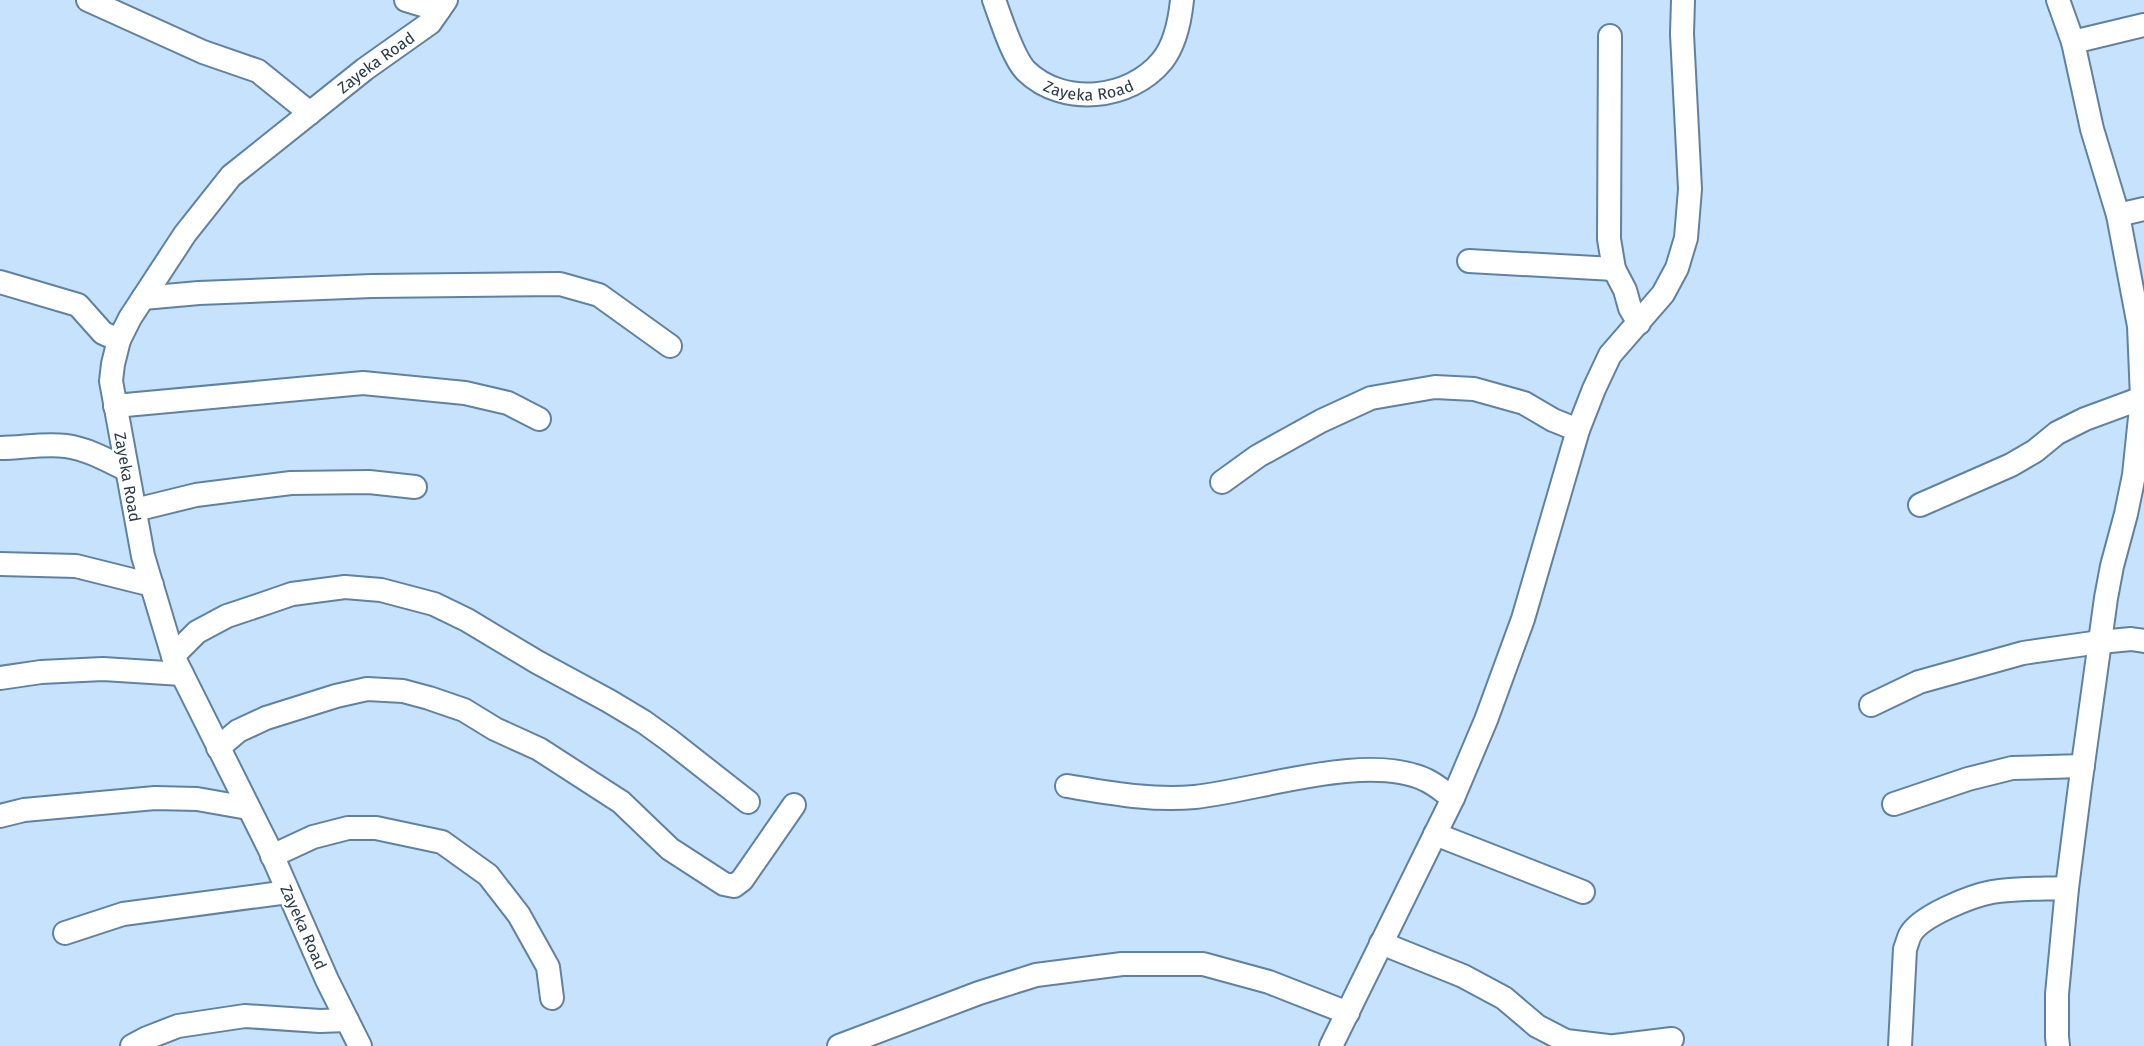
<svg xmlns="http://www.w3.org/2000/svg" width="2144" height="1046" font-family="'Fira Sans',sans-serif">
<style>
.lines{fill:none;stroke-linecap:round;stroke-linejoin:round}
.minor-casing{stroke:#6181a0;stroke-width:26}
.minor{stroke:#fff;stroke-width:22}
.labels{text-anchor:middle;stroke-width:4.5;stroke-linejoin:round;paint-order:stroke}
.street-label{font-size:16px;fill:#2a3846;stroke:#fff}
</style>
<rect width="100%" height="100%" fill="#c6e2fd"/>
<g class="lines">
<defs>
<g id="minor">
<path d="M88,0L203,52L258,71L310,113"/>
<path d="M406,0L439,10"/>
<path id="s1" d="M994,0C1001,19 1013,58 1026,71C1063,107 1130,100 1162,61C1175,45 1180,20 1182,0"/>
<path d="M1610,36L1609,239L1614,269L1625,290L1630,308L1639,323"/>
<path d="M2073,42L2144,25"/>
<path d="M2118,215L2144,209"/>
<path d="M1469,261L1614,269"/>
<path d="M0,282L78,305L103,333L119,340"/>
<path d="M143,298L199,293L372,286L560,284L599,295L670,346"/>
<path d="M115,406L363,383L465,393L508,403L539,419"/>
<path d="M0,448C22,448 44,443 66,446C88,449 109,461 127,470"/>
<path d="M1222,482L1258,456L1321,421L1371,398L1435,387L1474,389L1524,403L1553,420L1578,430"/>
<path d="M1920,505L2011,465L2035,451L2057,433L2085,419L2142,398"/>
<path d="M135,510L196,495L291,483L369,482L415,487"/>
<path d="M0,564L76,566L152,585"/>
<path d="M173,656L197,632L227,616L260,605L292,594L345,587L381,590L434,604L467,620L537,662L609,701L644,722L669,740L748,802"/>
<path d="M0,678L41,672L103,669L182,674"/>
<path d="M1871,705L1919,682L2023,653L2100,642L2131,639L2144,641"/>
<path d="M218,748L238,731L266,718L336,696L367,689L403,691L429,698L464,710L495,729L539,749L621,802L670,849L724,884L734,886L742,880L794,805"/>
<path d="M1067,786C1110,793 1152,801 1195,797C1259,790 1367,752 1426,780C1435,784 1444,792 1453,798"/>
<path d="M1894,804L1968,779L2012,768L2083,766"/>
<path d="M0,816L24,810L155,798L197,799L248,808"/>
<path d="M1435,834L1583,892"/>
<path d="M272,856L313,837L348,828H376L442,842L488,875L519,915L548,967L552,998"/>
<path d="M65,933L123,914L288,892"/>
<path d="M1381,943L1463,976L1504,998L1537,1026L1566,1041L1608,1046"/>
<path d="M132,1046L147,1038L178,1026L245,1016L320,1021L347,1020"/>
<path id="s2" d="M360,1046L327,980L270,850L173,656L143,556L111,381L113,364L119,340L130,318L185,234L231,176L365,69L430,23L446,0"/>
<path d="M839,1046L979,993L1036,975L1122,964H1203L1269,982L1348,1013"/>
<path d="M1331,1046L1453,798L1486,720L1523,619L1578,430L1594,389L1610,355L1663,294L1677,268L1686,238L1690,189L1682,34L1683,0"/>
<path d="M1615,1046L1672,1039"/>
<path d="M1900,1046L1905,949C1907,944 1908,939 1910,935C1920,916 1971,896 1992,892C2016,888 2042,889 2067,888"/>
<path d="M2058,1046L2057,1037V994L2067,888L2080,786L2106,598L2112,566L2126,514L2134,475L2142,398L2139,326L2118,215L2092,129L2073,42L2058,0"/>
</g>
</defs>
<use href="#minor" class="minor-casing"/>
<use href="#minor" class="minor"/>
</g>
<g class="labels">
<g class="street-label">
<text dy="6" stroke="none"><textPath href="#s2" startOffset="1140">Zayeka Road</textPath></text>
<text dy="6" stroke="none"><textPath href="#s1" startOffset="147">Zayeka Road</textPath></text>
<text transform="translate(128 477) rotate(80)" y="6">Zayeka Road</text>
<text transform="translate(304 927) rotate(66)" y="6">Zayeka Road</text>
</g>
</g>
</svg>
